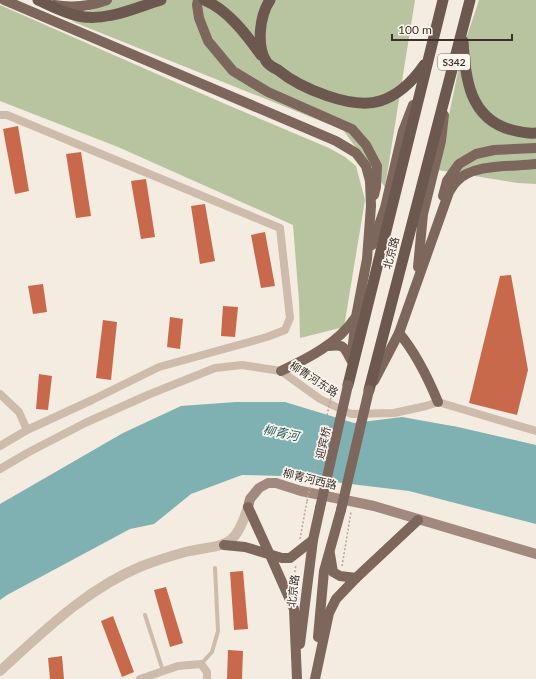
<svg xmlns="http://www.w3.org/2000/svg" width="536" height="679" font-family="Lato,'Noto Sans SC',sans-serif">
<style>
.green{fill:#b8c4a0}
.water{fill:#7fb0b2}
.building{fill:#c8694b}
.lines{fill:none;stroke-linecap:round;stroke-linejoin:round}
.path{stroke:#b9a596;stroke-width:1.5;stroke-dasharray:2 2;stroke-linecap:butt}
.service{stroke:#cdbbac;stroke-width:4}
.minor{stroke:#cdbbac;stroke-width:8}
.tertiary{stroke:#cdbbac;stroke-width:10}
.secondary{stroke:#a18a7d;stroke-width:10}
.primary{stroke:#7d675c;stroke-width:10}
.trunk{stroke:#6c584f;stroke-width:11}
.path-bridge{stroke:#b9a596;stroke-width:1.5;stroke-dasharray:2 2;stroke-linecap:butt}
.primary-bridge{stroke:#7d675c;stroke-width:10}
.labels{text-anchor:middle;stroke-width:3.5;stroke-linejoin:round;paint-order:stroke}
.shield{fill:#fbf5ee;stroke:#756b66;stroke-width:1}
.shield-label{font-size:10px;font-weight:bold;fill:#3b302b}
.street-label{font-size:11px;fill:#3b302b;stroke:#fbf5ee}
.water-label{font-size:12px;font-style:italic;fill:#1f5a5e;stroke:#fbf5ee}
</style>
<rect width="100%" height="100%" fill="#f4ebe1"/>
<g class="green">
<path d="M104,0H415L385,187L343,130L71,21L91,23L112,21L108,12H85L105,5Z"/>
<path d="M479,0H536V184L518,183L438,170L462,51Z"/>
<path d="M0,5L223,103L329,148L345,157L356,166L365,200L344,327L300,338L299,301L293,225L118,147L0,101Z"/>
</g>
<path class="water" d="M236,402H285L354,423L402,417L458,427L536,445V524L409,491L284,476L242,475L191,494L154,524L130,529L7,595L0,600V504L123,433L181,406Z"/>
<g class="building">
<path d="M18,126L29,191L15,194L3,129Z"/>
<path d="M81,152L91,216L76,218L66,154Z"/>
<path d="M146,179L155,237L141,239L131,181Z"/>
<path d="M205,204L215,261L200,264L191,206Z"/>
<path d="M265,232L275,286L261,288L251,235Z"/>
<path d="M511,275L528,370L517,415L469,403L500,276Z"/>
<path d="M43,284L47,312L33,314L28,286Z"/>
<path d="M223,306L238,307L235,337L221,336Z"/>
<path d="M170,317L183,319L180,349L167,347Z"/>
<path d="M103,320L117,322L111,380L96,378Z"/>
<path d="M39,374L52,376L48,410L36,409Z"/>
<path d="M243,571L248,629L234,630L230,572Z"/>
<path d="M166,587L183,643L170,647L154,590Z"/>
<path d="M113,616L134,672L122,677L101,621Z"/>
<path d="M228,650L243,651L242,679H227Z"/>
<path d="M62,656L64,679H50L48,658Z"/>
</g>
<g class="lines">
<g class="path">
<path d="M300,539L307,501"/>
<path d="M342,566L351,512"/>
<path d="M293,584L296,564"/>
</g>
<g class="service">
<path d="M145,615L163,671"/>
<path d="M201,664L212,652L218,631L215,568"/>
</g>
<g class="minor">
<path d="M0,115H7L280,228L290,318L285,330L267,337L159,367L92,400L27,430L0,446"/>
<path d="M0,394L19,412L27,430"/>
<path d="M0,469L29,452L85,423L150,394L215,368L242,365L281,371L320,399L351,414L394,413L426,406L438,402L536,431"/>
<path d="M140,679L178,666L201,664L207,672V679"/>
</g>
<path class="tertiary" d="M0,671C43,632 86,589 142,566C155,561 171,556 185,552C224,543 234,552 248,507"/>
<path class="secondary" d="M248,507L250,499L259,488L268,483H276L301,491L374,506L536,554"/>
<g class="primary">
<path d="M4,0L336,141L356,153L366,166L370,181L371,206L367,259L356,317L352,353"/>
<path d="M198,0L197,5L199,18L208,41L233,71L268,92L352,129L366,145L377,166L376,187L374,195"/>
<path d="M54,5C72,8 91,6 107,0"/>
<path d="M443,196L447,181L459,164L476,154L494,150L536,148"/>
<path d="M372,245L385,208L403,131L413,105"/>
<path d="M418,267L423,214L441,141L444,115"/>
<path d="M399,333C416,353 428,378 438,402"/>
<path d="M328,346C344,344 344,346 351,360"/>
<path d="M281,371C309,358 338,343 355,318"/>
<path d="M374,381L399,333L449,192C451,189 453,185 456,182C472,163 513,167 536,164"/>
<path d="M248,507L270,555L294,609L297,679"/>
<path d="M224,545L245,547L282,558H290L313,540"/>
<path d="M330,554L333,572L340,576L356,578"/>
<path d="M318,637L324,571L341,510"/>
<path d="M300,644L313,540L320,508"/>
<path d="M315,679L329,613L336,599L356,578L418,520"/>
</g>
<g class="trunk">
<path d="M38,0C51,6 64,13 78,16C107,22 134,8 161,0"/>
<path d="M204,0C228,10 246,34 261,55"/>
<path d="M270,0C260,15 256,45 266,61C268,65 274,68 278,70C300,88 352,110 380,101C399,95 413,81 424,65"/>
<path d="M463,41C465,77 469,119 512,130C520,132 528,134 536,133"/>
<path d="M348,385L443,0"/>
<path d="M369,390L470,0"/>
</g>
<path class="path-bridge" d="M307,501L334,385"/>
<g class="primary-bridge">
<path d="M320,508L348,385"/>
<path d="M341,510L369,390"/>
</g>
</g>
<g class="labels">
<rect class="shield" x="438" y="54" width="32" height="16" rx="3"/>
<g class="shield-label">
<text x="454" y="66">S342</text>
</g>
<g class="street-label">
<text transform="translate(391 253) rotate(-75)" y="4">北京路</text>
<text transform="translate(314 379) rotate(33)" y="4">柳青河东路</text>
<text transform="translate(323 443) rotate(-77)" y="4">迎宾桥</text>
<text transform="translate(310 479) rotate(14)" y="4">柳青河西路</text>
<text transform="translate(293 591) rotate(-83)" y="4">北京路</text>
</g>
<g class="water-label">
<text transform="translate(281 433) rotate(12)" y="4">柳青河</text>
</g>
</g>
<path d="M392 34v6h120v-6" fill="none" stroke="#3b302b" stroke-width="2"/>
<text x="398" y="34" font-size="12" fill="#3b302b" stroke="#fbf5ee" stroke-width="3" paint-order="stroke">100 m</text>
</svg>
